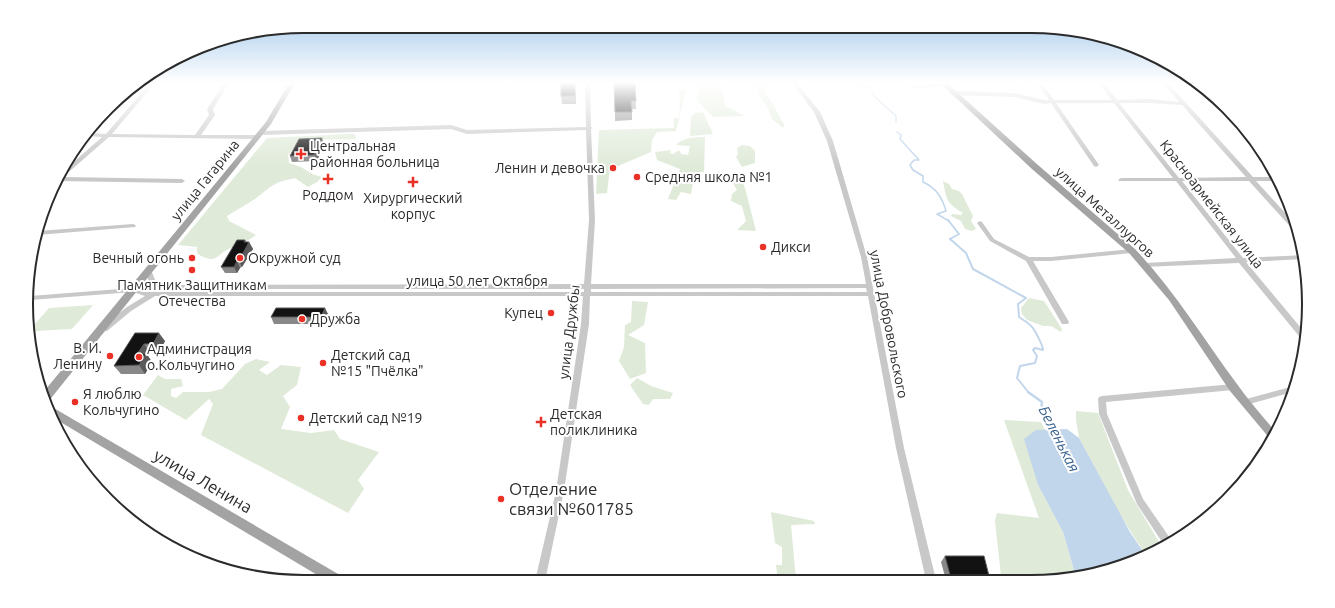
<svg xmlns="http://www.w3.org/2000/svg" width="1335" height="608" font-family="Ubuntu,sans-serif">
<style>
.green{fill:#dfead8}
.water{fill:#c2d6eb}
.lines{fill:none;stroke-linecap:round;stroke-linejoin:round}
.stream-far2{stroke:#c2d6eb;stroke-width:1.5}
.stream-far1{stroke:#c2d6eb;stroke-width:2}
.stream{stroke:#c2d6eb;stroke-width:2.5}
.minor{fill:#c8c8c8;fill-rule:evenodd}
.major{fill:#a3a3a3;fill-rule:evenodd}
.wall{fill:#888}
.shaded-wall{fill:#595959}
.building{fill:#121212;stroke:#595959}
.poi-dot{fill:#eb3025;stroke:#fff;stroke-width:1.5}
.labels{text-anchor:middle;stroke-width:4;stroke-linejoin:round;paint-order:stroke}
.poi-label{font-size:14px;fill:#2b2b2b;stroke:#fff;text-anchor:start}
.street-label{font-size:14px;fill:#2b2b2b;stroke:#fff}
.water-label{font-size:15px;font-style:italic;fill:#38628f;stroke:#fff}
.near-street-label{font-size:17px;fill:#2b2b2b;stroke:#fff}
.near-poi-label{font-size:17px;fill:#2b2b2b;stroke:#fff;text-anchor:start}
.rim{fill:none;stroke:#2b2b2b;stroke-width:2}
</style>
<rect width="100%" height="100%" fill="#fff"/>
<g class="green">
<path d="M699,83H721L725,106L745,116L713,117L697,100Z"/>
<path d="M755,83H764V91L773,104L785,127H782L772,119L768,108L758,93Z"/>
<path d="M679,90H686L676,131L657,132L652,140L651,152L618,166L610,167L607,193L596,194L599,130L674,128V118H679L680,105Z"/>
<path d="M703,112L713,134L690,136L691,117L695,113Z"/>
<path d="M351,134H355L356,139L303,140L299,142L288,155L289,163L301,167L312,174L322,177L317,182L308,187L295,178L279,182L270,187L255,199L227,216L229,221L256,235C246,243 235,245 225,251C220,254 217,259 211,259C207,259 200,256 197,253V247L178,245L267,138Z"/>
<path d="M705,137L704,172H695L691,194L681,192L676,200L668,199L680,169L657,160L655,152L671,150L670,153L674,154L677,151H680L681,154L688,155L690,146L676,145C683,137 696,137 705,137Z"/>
<path d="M742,145L750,146L755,151V163L742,167L736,157L738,154L737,148Z"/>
<path d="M739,173L745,188L756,231L737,230L746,221L742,206L731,201L732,194L737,190L729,176Z"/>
<path d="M943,181L949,184L952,189L959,191L962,194L973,216L971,221L976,229L972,231L965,229L961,221L951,216L952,214L961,215L963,213C945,202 947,200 943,181Z"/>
<path d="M1029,298L1044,301L1062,329L1061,332L1051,326H1043L1027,320L1022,314L1021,308Z"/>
<path d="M632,301L648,302L644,325L628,335L645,343L646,373L630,379L619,361L624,347L625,325L631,322Z"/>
<path d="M93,305L72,329L36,331L29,334V327L35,324L49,308Z"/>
<path d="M256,359L270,362L259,370L267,375L281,365L301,367L297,385L283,396L290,407L281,429L311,433L334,430L340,439L379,452L358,480L364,489L348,513L201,435L213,404L209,399L186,420L143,395L158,375L165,379H181L183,386L171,389V396L176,398L183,392H209L222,389L245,364Z"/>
<path d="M637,378L651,386L673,393L670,399H653L649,405L643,404L630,385Z"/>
<path d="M1076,411L1098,413L1128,490L1162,547L1146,556L1118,511L1079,438L1076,420Z"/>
<path d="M1004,420L1041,422L1045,430H1036L1038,485L1063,532L1076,577L1068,580H1044L1039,578L1028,577L1022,580H1014L1001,576L995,521L997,513L1039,518Z"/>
<path d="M771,512L814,521L815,524L791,525L796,580L778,581L776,565H782V547L775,543Z"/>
</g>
<path class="water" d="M1067,429L1079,438L1130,532L1146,556L1138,561L1076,577L1063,532L1038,485L1024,439L1036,430Z"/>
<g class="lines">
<g class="stream-far2">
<path d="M856,83L870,88L875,97L896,116V122"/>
<path d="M897,132L901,135L900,139L919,160H914L910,165L913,170L923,176V182C936,188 942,197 946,211L937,214L949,221"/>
</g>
<path class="stream-far1" d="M948,220L959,234L950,239L966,253L973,269L1026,298L1018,304L1019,317C1023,320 1029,323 1032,327C1035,330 1043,346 1043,350L1035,348L1033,350L1037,356L1035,363L1020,366L1017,378L1029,393"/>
<path class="stream" d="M1028,392L1042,402C1040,414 1049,421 1057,430"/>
<g class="minor">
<path d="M150,83H155L112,134L195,135L209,115L207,109L224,83H229L213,109L215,115L201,135H258L261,137L258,139L109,137L63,177L182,179L185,181L182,183L57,181L60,174L102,137L87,136L89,133L106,134Z"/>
<path d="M585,83H590L591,127L593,128L591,129L595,220L591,284H866L861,257L827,141L814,112L792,83H797L820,112L833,141L867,257L904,448L936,580H926L896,448L868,296H590L589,324L564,491L545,581H535L556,491L581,324L583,296H155L131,311L107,331H101L100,329L101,327L127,307L145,296L133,292L30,300V296L133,288L150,285L145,270L148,268L151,270L156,282L163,285L584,284L589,220L586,130L467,134L451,129L260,135L257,133L260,131L451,125L467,130L586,127ZM866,288L867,292H591V289ZM147,289H584V292H144L142,291Z"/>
<path d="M909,83H914L917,85L937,83L947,84L944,86L916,89Z"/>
<path d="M1037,83H1042L1054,100H1112L1099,83H1104L1117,100L1150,99L1179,102L1163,83H1168L1253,177H1277L1279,181H1256L1297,226L1299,235L1297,234L1249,181H1182L1243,258L1304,255V259L1246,262L1306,334L1305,342L1303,341L1239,263L1143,267L1142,265L1143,263H1145L1236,258L1176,181H1119L1118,180L1121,178H1173L1114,103H1056L1099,165L1096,167L1094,166L1051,103L1044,104L1015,97L952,95L949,93L952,91L1015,93L1044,100H1049ZM1119,103H1150L1182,105L1246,177L1179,178Z"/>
<path d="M980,221L982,222L994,239L1029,257H1051L1132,249L1135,251L1132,253L1051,261H1033L1069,322L1068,324H1062L1026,261L990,241L977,223Z"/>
<path d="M133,224L135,225L136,226L135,227L37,235L38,231Z"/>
<path d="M1233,384L1236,385L1237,387L1236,389L1233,390L1106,402L1107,414L1143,499L1172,541L1164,545L1137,504L1099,414L1098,399L1099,397L1102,396Z"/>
<path d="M1294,386H1295L1293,392L1246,405L1243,404L1242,402L1243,400L1246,399Z"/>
</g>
<g class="major">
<path d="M289,83H295L271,124L48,402L45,403L41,395L266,122Z"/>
<path d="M940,83H947L1038,165L1135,249C1174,290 1203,338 1237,384C1249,401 1262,416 1276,432L1271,440L1230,391L1169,300L1129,253L1032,169Z"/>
<path d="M47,406L52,407L345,578L347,582H329L52,417Z"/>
</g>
</g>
<g class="wall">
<path d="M575,83L576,104H562L561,96Z"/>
<path d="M635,83L636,109H632V120L615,121V112Z"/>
<path d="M324,144L317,161L292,162L290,156Z"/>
<path d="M247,242H249L253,249L242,267L240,268L237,273H225L221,267Z"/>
<path d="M328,314L324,324H274L271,317Z"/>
<path d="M135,333L165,341L159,352H150L148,356L152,362L145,374H121L114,366Z"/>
<path d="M945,556L989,576L986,580H946L941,562Z"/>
</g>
<g class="shaded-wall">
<path d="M575,83L576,104L575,96Z"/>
<path d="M322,138L324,144L317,161L314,155Z"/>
<path d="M245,240L248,245L249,242L253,249L242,267L239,261L244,242Z"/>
<path d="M237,261L240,268L237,273L234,267Z"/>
<path d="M325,308L328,314L324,324L321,317Z"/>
<path d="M159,333L165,341L159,352L153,344Z"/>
<path d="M144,344L150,352L148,356L152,362L145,374L139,365L137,354Z"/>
</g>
<g class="building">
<rect x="561" y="83" width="14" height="13"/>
<path d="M614,83H635L636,101H631L632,112H615Z"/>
<path d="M322,138L314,155L290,156L299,139Z"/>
<path d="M237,240H245L244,242H249L239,261H237L234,267H221Z"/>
<path d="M276,308H325L321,317H271Z"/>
<path d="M135,333H159L153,344H144L137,354H146L139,365L114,366Z"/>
<path d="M945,556H984L989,576L973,575L974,579H957L956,575H950Z"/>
</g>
<linearGradient id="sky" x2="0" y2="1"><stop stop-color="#99c2e9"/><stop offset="0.49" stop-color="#fff"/><stop offset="1" stop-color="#fff" stop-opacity="0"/></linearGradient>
<rect width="1335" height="168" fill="url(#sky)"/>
<g class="poi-dot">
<path d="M299 148h4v4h4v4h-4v4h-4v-4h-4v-4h4z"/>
<circle cx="613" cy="168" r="4"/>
<circle cx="637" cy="177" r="4"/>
<path d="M326 173h4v4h4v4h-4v4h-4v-4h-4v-4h4z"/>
<path d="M411 176h4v4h4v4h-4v4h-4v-4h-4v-4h4z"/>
<circle cx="763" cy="247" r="4"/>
<circle cx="192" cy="258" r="4"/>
<circle cx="240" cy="258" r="4"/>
<circle cx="192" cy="270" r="4"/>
<circle cx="551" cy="313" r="4"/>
<circle cx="302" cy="319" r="4"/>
<circle cx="110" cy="356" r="4"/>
<circle cx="139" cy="357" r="4"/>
<circle cx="323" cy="363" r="4"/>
<circle cx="75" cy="402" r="4"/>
<circle cx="301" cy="418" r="4"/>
<path d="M539 416h4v4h4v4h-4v4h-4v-4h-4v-4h4z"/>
<circle cx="501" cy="499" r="4"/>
</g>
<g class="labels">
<g class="poi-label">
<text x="310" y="151">Центральная<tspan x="310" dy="16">районная больница</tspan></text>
<text x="605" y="173" text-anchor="end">Ленин и девочка</text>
<text x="645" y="182">Средняя школа №1</text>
<text x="328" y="200" text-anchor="middle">Роддом</text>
<text x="413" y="203" text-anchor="middle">Хирургический<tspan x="413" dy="16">корпус</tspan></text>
<text x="771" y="252">Дикси</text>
<text x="184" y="263" text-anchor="end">Вечный огонь</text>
<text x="248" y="263">Окружной суд</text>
<text x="192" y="290" text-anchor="middle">Памятник Защитникам<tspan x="192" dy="16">Отечества</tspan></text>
<text x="543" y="318" text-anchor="end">Купец</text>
<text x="310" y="324">Дружба</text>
<text x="102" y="353" text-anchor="end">В. И.<tspan x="102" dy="16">Ленину</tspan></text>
<text x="147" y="354">Администрация<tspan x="147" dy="16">о.Кольчугино</tspan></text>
<text x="331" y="360">Детский сад<tspan x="331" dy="16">№15 "Пчёлка"</tspan></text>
<text x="83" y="399">Я люблю<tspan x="83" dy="16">Кольчугино</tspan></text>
<text x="550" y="419">Детская<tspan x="550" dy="16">поликлиника</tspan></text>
<text x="309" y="423">Детский сад №19</text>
</g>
<g class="street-label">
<text transform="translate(205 180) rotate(-51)" y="5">улица Гагарина</text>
<text transform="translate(1212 204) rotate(52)" y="5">Красноармейская улица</text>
<text transform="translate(1105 212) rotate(42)" y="5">улица Металлургов</text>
<text x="477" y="286">улица 50 лет Октября</text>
<text transform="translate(889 324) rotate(79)" y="5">улица Добровольского</text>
<text transform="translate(569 332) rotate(-83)" y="5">улица Дружбы</text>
</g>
<g class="water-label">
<text transform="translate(1059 439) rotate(63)" y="5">Беленькая</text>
</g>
<g class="near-street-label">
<text transform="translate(203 481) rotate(30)" y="6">улица Ленина</text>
</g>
<g class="near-poi-label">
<text x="509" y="495">Отделение<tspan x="509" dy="20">связи №601785</tspan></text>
</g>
</g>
<path d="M0 0H1335V608H0ZM304 33H1031A271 271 0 0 1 1302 304V304A271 271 0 0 1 1031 575H304A271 271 0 0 1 33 304V304A271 271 0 0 1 304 33Z" fill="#fff" fill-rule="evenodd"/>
<path class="rim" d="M304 33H1031A271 271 0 0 1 1302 304V304A271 271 0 0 1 1031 575H304A271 271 0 0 1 33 304V304A271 271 0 0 1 304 33Z"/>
</svg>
